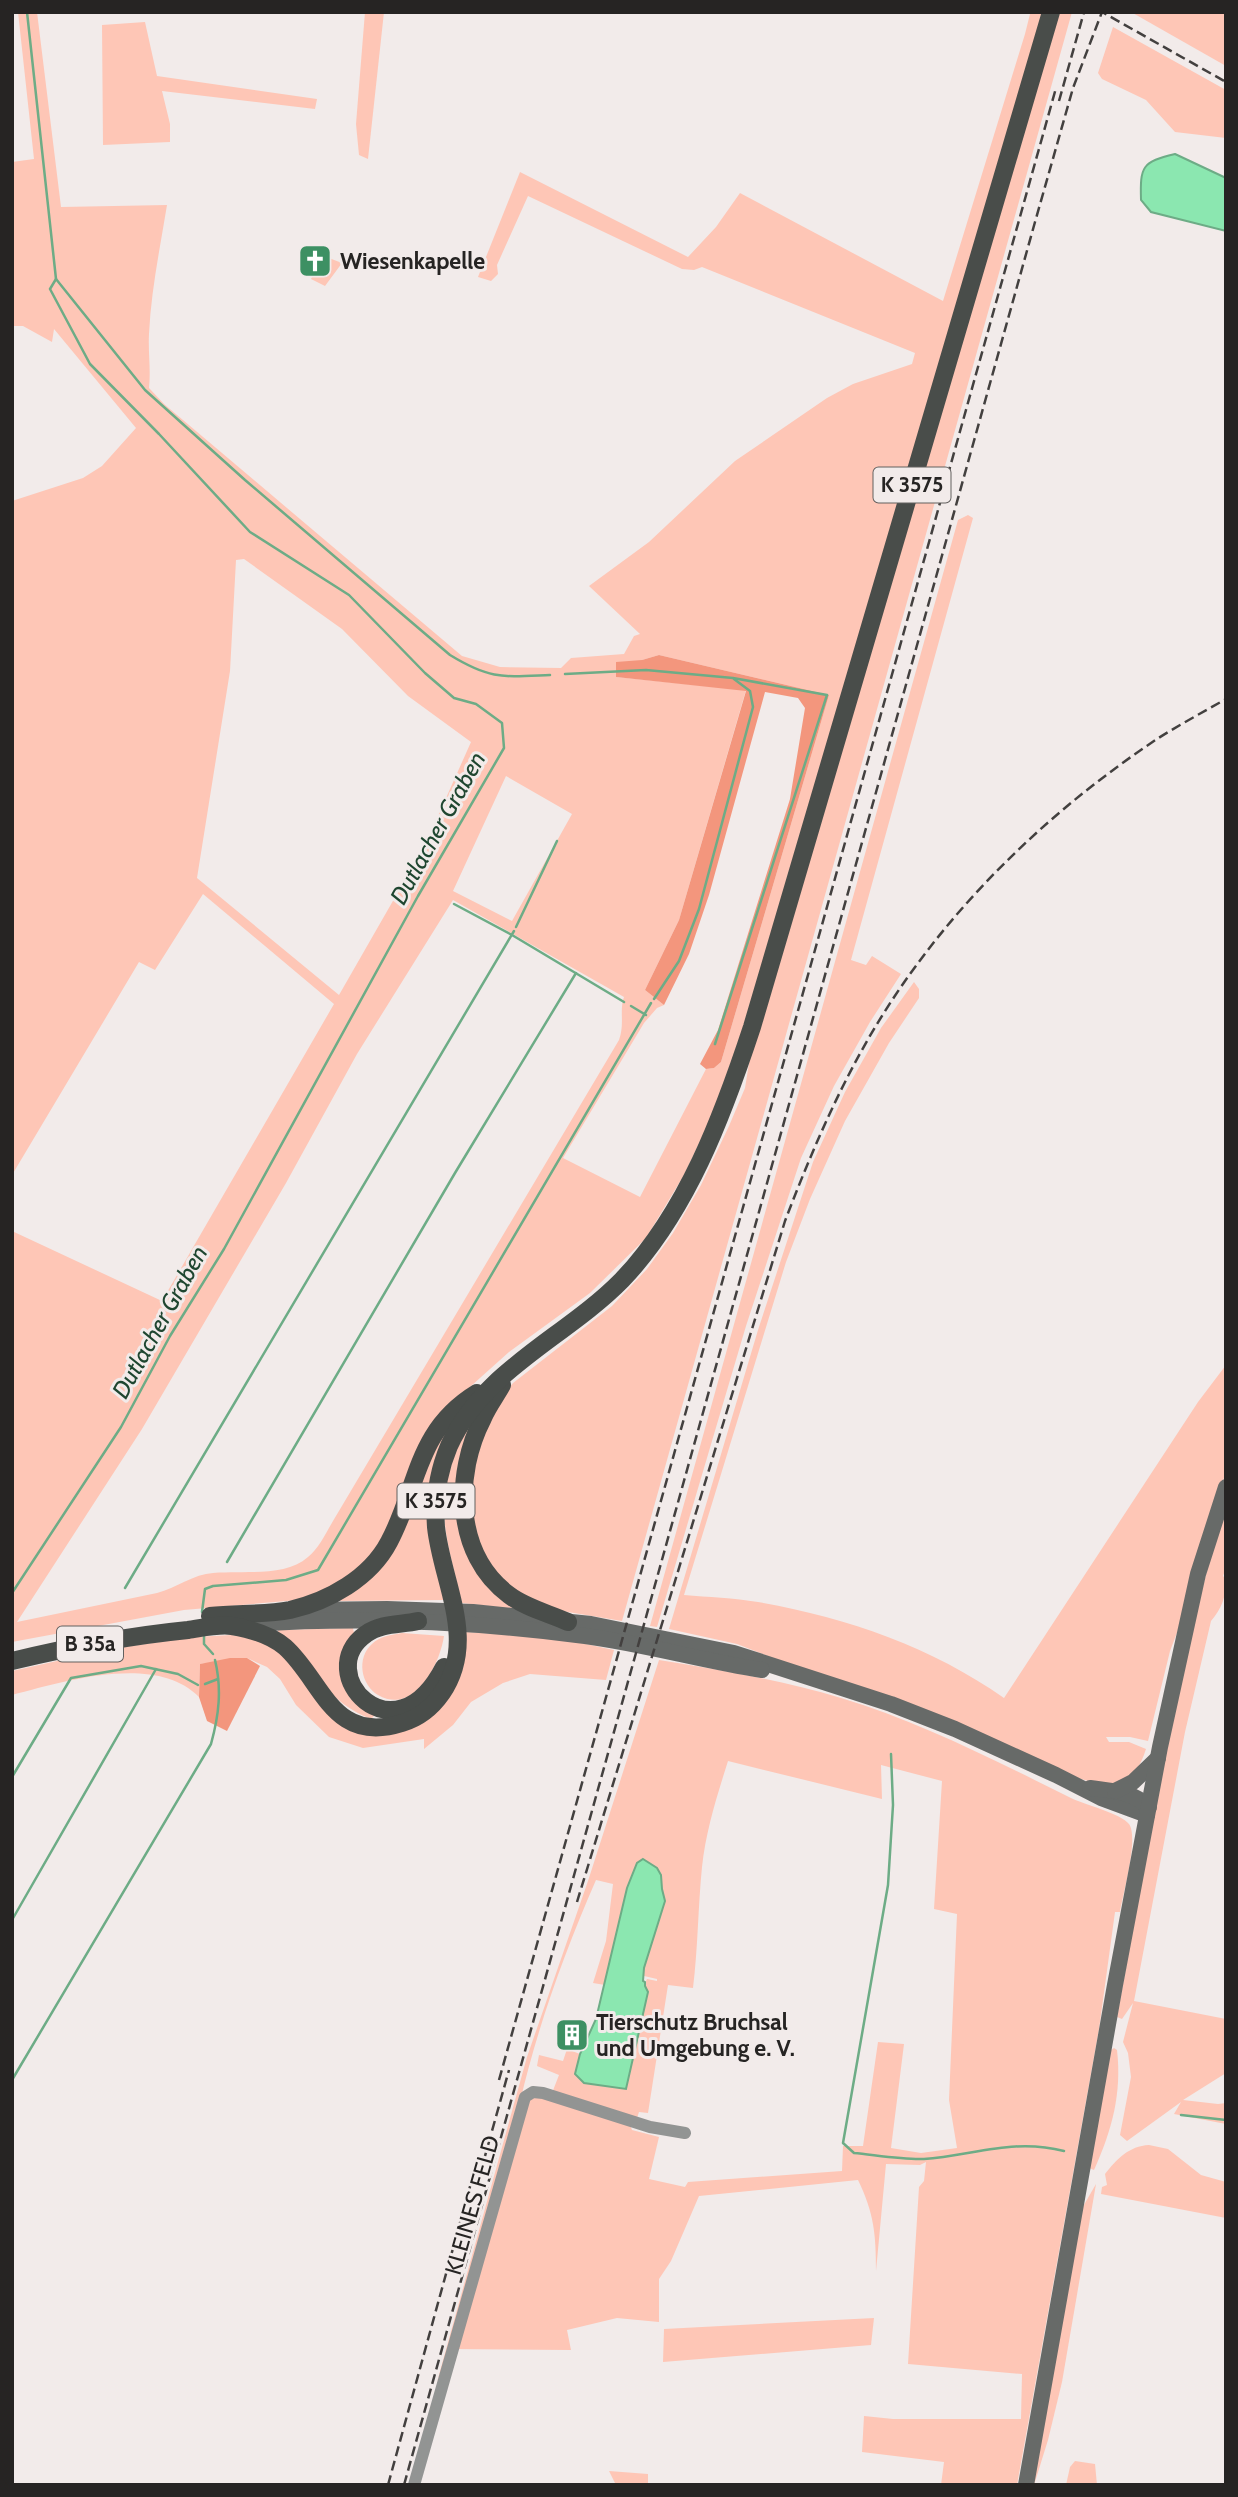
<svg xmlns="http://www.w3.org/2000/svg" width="1238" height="2497" font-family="Cabin,sans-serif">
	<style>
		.green { fill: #fec6b6; fill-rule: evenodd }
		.forest { fill: #f3967d }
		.water { fill: #8be7b0; stroke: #6dac86; stroke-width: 2 }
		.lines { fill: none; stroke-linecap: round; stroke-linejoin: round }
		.stream { stroke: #6dac86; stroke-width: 2.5 }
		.minor { stroke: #929493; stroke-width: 12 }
		.secondary { stroke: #676a68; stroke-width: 16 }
		.primary { stroke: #494d4a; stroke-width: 18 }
		.rail { stroke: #43403f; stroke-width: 2.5; stroke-dasharray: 10 5; stroke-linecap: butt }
		.labels { text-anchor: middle; stroke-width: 6; stroke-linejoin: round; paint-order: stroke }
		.shield { fill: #f2ebea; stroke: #63605f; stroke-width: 2 }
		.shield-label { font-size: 21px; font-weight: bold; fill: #262423 }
		.poi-label { font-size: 23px; font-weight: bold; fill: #262423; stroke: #f2ebea; text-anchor: start }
		.street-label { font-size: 23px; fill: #262423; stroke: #f2ebea }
		.water-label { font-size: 24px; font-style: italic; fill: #1f4630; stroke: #f2ebea }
	</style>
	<rect width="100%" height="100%" fill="#f2ebea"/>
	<g class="green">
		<path d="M18 12H37L61 207 167 205C160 248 151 291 149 334 148 352 151 370 149 388L164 404 462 656 500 667 561 668 571 658 624 654 634 636 640 634 589 586 649 542 735 461 827 398 853 384 912 364 915 353 702 267 694 270 682 269 528 196 497 265 498 274 491 281 478 277 520 172 688 257 716 227 740 193 943 301 1025 34 1030 14 1027 12H1046L750 1009 711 1118 684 1175 646 1238 590 1293 509 1352 461 1395 373 1557 344 1582 298 1600 184 1610 12 1642V1231L162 1301 334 1004 203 894 155 970 139 962 12 1175V501L83 478 102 466 136 428 54 329 52 342 23 326H12V162L34 159ZM244 559 342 629 408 696 471 742 425 845 339 995 197 878 230 671 236 560ZM659 655 829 695 721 1062 714 1068 706 1069 640 1197 563 1158 644 1023 657 1008 664 1005 645 990 679 920 746 690 616 677 642 660ZM506 776 572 814 512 921 453 891ZM453 900 624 997C619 1011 625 1023 619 1040L333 1521C326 1533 319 1548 308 1557 284 1578 243 1570 213 1573 194 1574 176 1588 157 1593L17 1622 142 1429 286 1183 357 1054Z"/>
		<path d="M365 12H384L368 159 359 155 356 124Z"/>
		<path d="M1059 12H1072L622 1621 544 1608 499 1580 473 1535 472 1458 500 1399 513 1383 612 1306 647 1269 673 1233 701 1185 729 1126 745 1088 750 1057Z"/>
		<path d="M1131 12H1226V66Z"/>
		<path d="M145 22 157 76 317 99 315 109 162 91 170 124V142L103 145 102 25Z"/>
		<path d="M1113 27 1226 90V138L1175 132 1146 100 1102 79 1098 73Z"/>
		<path d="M308 250 342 263 325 286 311 279 314 273 300 266Z"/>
		<path d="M968 515 973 518 851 960 866 965 872 956 901 974 870 1022 834 1086 801 1158 746 1326 657 1627 650 1626 958 520Z"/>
		<path d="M914 982 919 989V998L889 1043 845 1121 810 1199 786 1262 684 1595C708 1597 734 1598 758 1602 845 1617 932 1647 1004 1698L1198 1402 1226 1365V1473L1214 1503 1178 1630 1170 1651 1148 1741 1130 1737H1106L1109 1742H1129L1146 1749C1135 1785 1115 1789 1081 1779L737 1644 669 1629 758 1330 813 1162 845 1092 881 1028Z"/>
		<path d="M459 1409 442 1446 445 1600 337 1601 365 1580 424 1464Z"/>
		<path d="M471 1420 458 1519 515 1609 462 1603C443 1526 430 1493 471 1420Z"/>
		<path d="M1226 1501V1568L1223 1576 1226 1579C1226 1597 1222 1608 1211 1621L1185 1732 1134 2001 1226 2019V2073L1183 2100 1218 2104 1226 2103V2124L1174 2114 1181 2102 1127 2141 1120 2135 1131 2077 1128 2053 1123 2042 1133 2003 1122 2019 1117 2017C1149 1844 1177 1670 1226 1501Z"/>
		<path d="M353 1628 354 1633 345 1647 344 1685 350 1698 375 1715 371 1719C332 1705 306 1665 278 1634V1630Z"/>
		<path d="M466 1632 558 1638 614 1650 606 1680 530 1674 503 1683 471 1702 453 1725 424 1749V1739L363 1748 329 1737 296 1705 280 1679 267 1667 247 1658 200 1664 199 1697C156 1653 65 1681 12 1695V1671L111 1649 194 1637 232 1635 259 1639 277 1648 371 1732C429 1707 467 1706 466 1632Z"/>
		<path d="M402 1633 444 1636C440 1664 414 1716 378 1695 361 1685 356 1658 372 1644 380 1636 391 1635 402 1633Z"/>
		<path d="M659 1660C720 1670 781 1680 841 1698 921 1722 996 1761 1071 1798 1083 1804 1122 1814 1129 1824 1139 1838 1123 1894 1120 1912H1115L1099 2029 1017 2485H941L944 2462 862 2452 864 2416 893 2419H1021L1022 2374 908 2364 919 2187 924 2181 926 2162 920 2165 886 2164 876 2271C876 2234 874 2213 858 2180L699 2196 671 2261 659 2279V2322L617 2318 567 2330 571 2350 449 2349 437 2382 527 2057 588 1881ZM728 1761 882 1799 881 1765 942 1781 934 1909 957 1914 949 2100 957 2148 921 2153 891 2148 904 2044 878 2042 863 2146H843L842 2171 688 2182 685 2187 649 2179 659 2137 632 2130 629 2122 533 2095 520 2102C538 2025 565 1951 596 1880L613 1884 606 1941 593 1983 605 1985 627 1888 661 1874 662 1889 665 1901 644 1968V1976L657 1979V1981L647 1979C644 1985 645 1987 648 1992L626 2089 575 2074 580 2054 567 2049 563 2061 539 2055 537 2066 559 2075 552 2093 637 2118 639 2112 648 2113 668 1985 693 1988C698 1948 698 1907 702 1867 706 1830 717 1796 728 1761Z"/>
		<path d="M1114 2048 1117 2050C1122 2093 1112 2130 1094 2170L1089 2168 1110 2051Z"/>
		<path d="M1149 2145 1168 2149 1201 2175 1226 2182V2218L1101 2194 1102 2187 1107 2185 1105 2174C1117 2159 1129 2146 1149 2145Z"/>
		<path d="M1096 2184 1062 2382 1048 2440 1034 2485H1031L1081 2210Z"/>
		<path d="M874 2318 871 2345 663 2362 664 2329Z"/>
		<path d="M1075 2461 1095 2464 1097 2485H1066L1070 2467Z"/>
		<path d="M609 2471 648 2474V2485H616Z"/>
	</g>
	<g class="forest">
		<path d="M659 655 829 695 721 1062 714 1068 706 1069 700 1064 718 1030 790 799 805 708 798 698 765 692 709 895 689 954 664 1005 645 990 679 920 746 691 616 677V662L642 660Z"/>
		<path d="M230 1658H247L260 1666 227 1731 207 1721 199 1697 200 1664Z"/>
	</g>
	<g class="water">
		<path d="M1175 154 1226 178V231L1151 212 1141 200C1140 166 1142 162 1175 154Z"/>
		<path d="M643 1859 657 1868 661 1875 662 1889 665 1901 644 1968 643 1981 645 1982V1986L648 1992 626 2089 584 2083 575 2074 580 2054 596 2019 627 1888 637 1863Z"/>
	</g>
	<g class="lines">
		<g class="stream">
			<path d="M56 279 145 390 245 480 450 655C491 680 503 677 550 675"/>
			<path d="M565 674 646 670 733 678 827 695 715 1044"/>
			<path d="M454 904 512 935 624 1002"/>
			<path d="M516 927 557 841"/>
			<path d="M654 999 679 961 699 909 753 707 750 691 734 679"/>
			<path d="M631 1006 646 1015"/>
			<path d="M227 1562 455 1173 576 973"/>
			<path d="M125 1588 514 931"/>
			<path d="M12 1593 121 1427 170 1336 224 1249 418 896 504 748 502 723 476 704 454 698 425 673 349 595 250 532 159 434 90 364 50 289 56 279 27 12"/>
			<path d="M202 1612 205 1589 213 1586 286 1580 318 1570 651 1003"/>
			<path d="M204 1633V1644L213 1654"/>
			<path d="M205 1684 218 1679"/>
			<path d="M891 1754 893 1805 888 1885 843 2143 854 2153C875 2155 904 2160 924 2159 974 2155 1014 2138 1064 2151"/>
			<path d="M12 1777 71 1678 141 1666 178 1674 198 1685"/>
			<path d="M12 1920 156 1669"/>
			<path d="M12 2080 211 1744C219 1715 222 1689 215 1660"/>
			<path d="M1181 2115 1226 2120"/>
		</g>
		<path class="minor" d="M414 2485 525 2097 533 2092 543 2093 650 2127 685 2133"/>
		<g class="secondary">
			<path d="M303 1610 387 1609 473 1612 591 1624 734 1653 891 1704 955 1729 1056 1775 1101 1798 1147 1815"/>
			<path d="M239 1625C355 1616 470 1621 585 1636 645 1644 703 1661 762 1670"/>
			<path d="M1090 1788C1112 1791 1132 1791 1149 1807"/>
			<path d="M1115 1791 1133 1782 1158 1758"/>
			<path d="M1026 2485 1115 1985 1160 1747 1198 1574 1226 1487"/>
		</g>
		<g class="primary">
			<path d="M502 1385C496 1396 488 1406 483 1418 454 1474 454 1554 509 1595 526 1608 548 1613 568 1622"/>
			<path d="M210 1616C236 1613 264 1615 290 1610 329 1601 370 1578 389 1542 419 1486 415 1431 477 1393"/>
			<path d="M418 1621C401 1625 381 1623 366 1634 311 1672 394 1764 444 1667"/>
			<path d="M12 1661C70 1647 128 1636 188 1630 202 1628 218 1624 232 1626 250 1629 271 1635 285 1647 323 1681 332 1745 402 1723 419 1718 433 1706 442 1693 478 1640 442 1583 436 1527 434 1498 438 1472 449 1446 484 1369 565 1338 622 1280 687 1212 723 1115 752 1027L1051 12"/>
		</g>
		<g class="rail">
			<path d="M1059 101 1084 12"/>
			<path d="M577 1902 785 1221C811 1153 839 1087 877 1024 946 910 1046 813 1157 739 1179 725 1203 712 1226 699"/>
			<path d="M499 2080 1056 88"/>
			<path d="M480 2174 509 2070"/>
			<path d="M388 2485 477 2161"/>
			<path d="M404 2485 1035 222 1073 88 1102 12 1226 82"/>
		</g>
	</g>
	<defs>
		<symbol id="church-square" viewBox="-11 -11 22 22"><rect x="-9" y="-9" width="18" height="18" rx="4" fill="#3d9063" stroke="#f2ebea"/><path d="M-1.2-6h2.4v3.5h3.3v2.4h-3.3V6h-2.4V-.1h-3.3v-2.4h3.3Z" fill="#fff"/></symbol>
		<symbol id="building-square" viewBox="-11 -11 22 22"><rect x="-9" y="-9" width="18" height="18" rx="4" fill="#3d9063" stroke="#f2ebea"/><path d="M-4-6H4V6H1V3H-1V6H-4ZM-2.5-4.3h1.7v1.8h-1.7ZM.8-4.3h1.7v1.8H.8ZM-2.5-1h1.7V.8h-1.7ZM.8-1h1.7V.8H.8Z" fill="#fff"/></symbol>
	</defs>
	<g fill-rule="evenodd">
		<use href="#church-square" x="296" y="242" width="38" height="38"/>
		<use href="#building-square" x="553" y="2016" width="38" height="38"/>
	</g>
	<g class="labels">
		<g class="shield">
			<rect x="873.5" y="467.5" width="77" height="35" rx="5"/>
			<rect x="397.5" y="1483.5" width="77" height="35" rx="5"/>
			<rect x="57" y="1626.5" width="66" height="35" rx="5"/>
		</g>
		<g class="shield-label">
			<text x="912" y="492">K 3575</text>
			<text x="436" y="1508">K 3575</text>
			<text x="90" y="1651">B 35a</text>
		</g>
		<g class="poi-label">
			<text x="340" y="269">Wiesenkapelle</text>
			<text x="596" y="2030">Tierschutz Bruchsal<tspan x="596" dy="26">und Umgebung e. V.</tspan></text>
		</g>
		<g class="street-label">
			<text transform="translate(472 2205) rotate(-74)" y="8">KLEINES FELD</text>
		</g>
		<g class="water-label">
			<text transform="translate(438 828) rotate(-61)" y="8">Dutlacher Graben</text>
			<text transform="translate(160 1322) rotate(-61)" y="8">Dutlacher Graben</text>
		</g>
	</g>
	<rect width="1238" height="2497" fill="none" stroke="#262423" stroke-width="28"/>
</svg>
